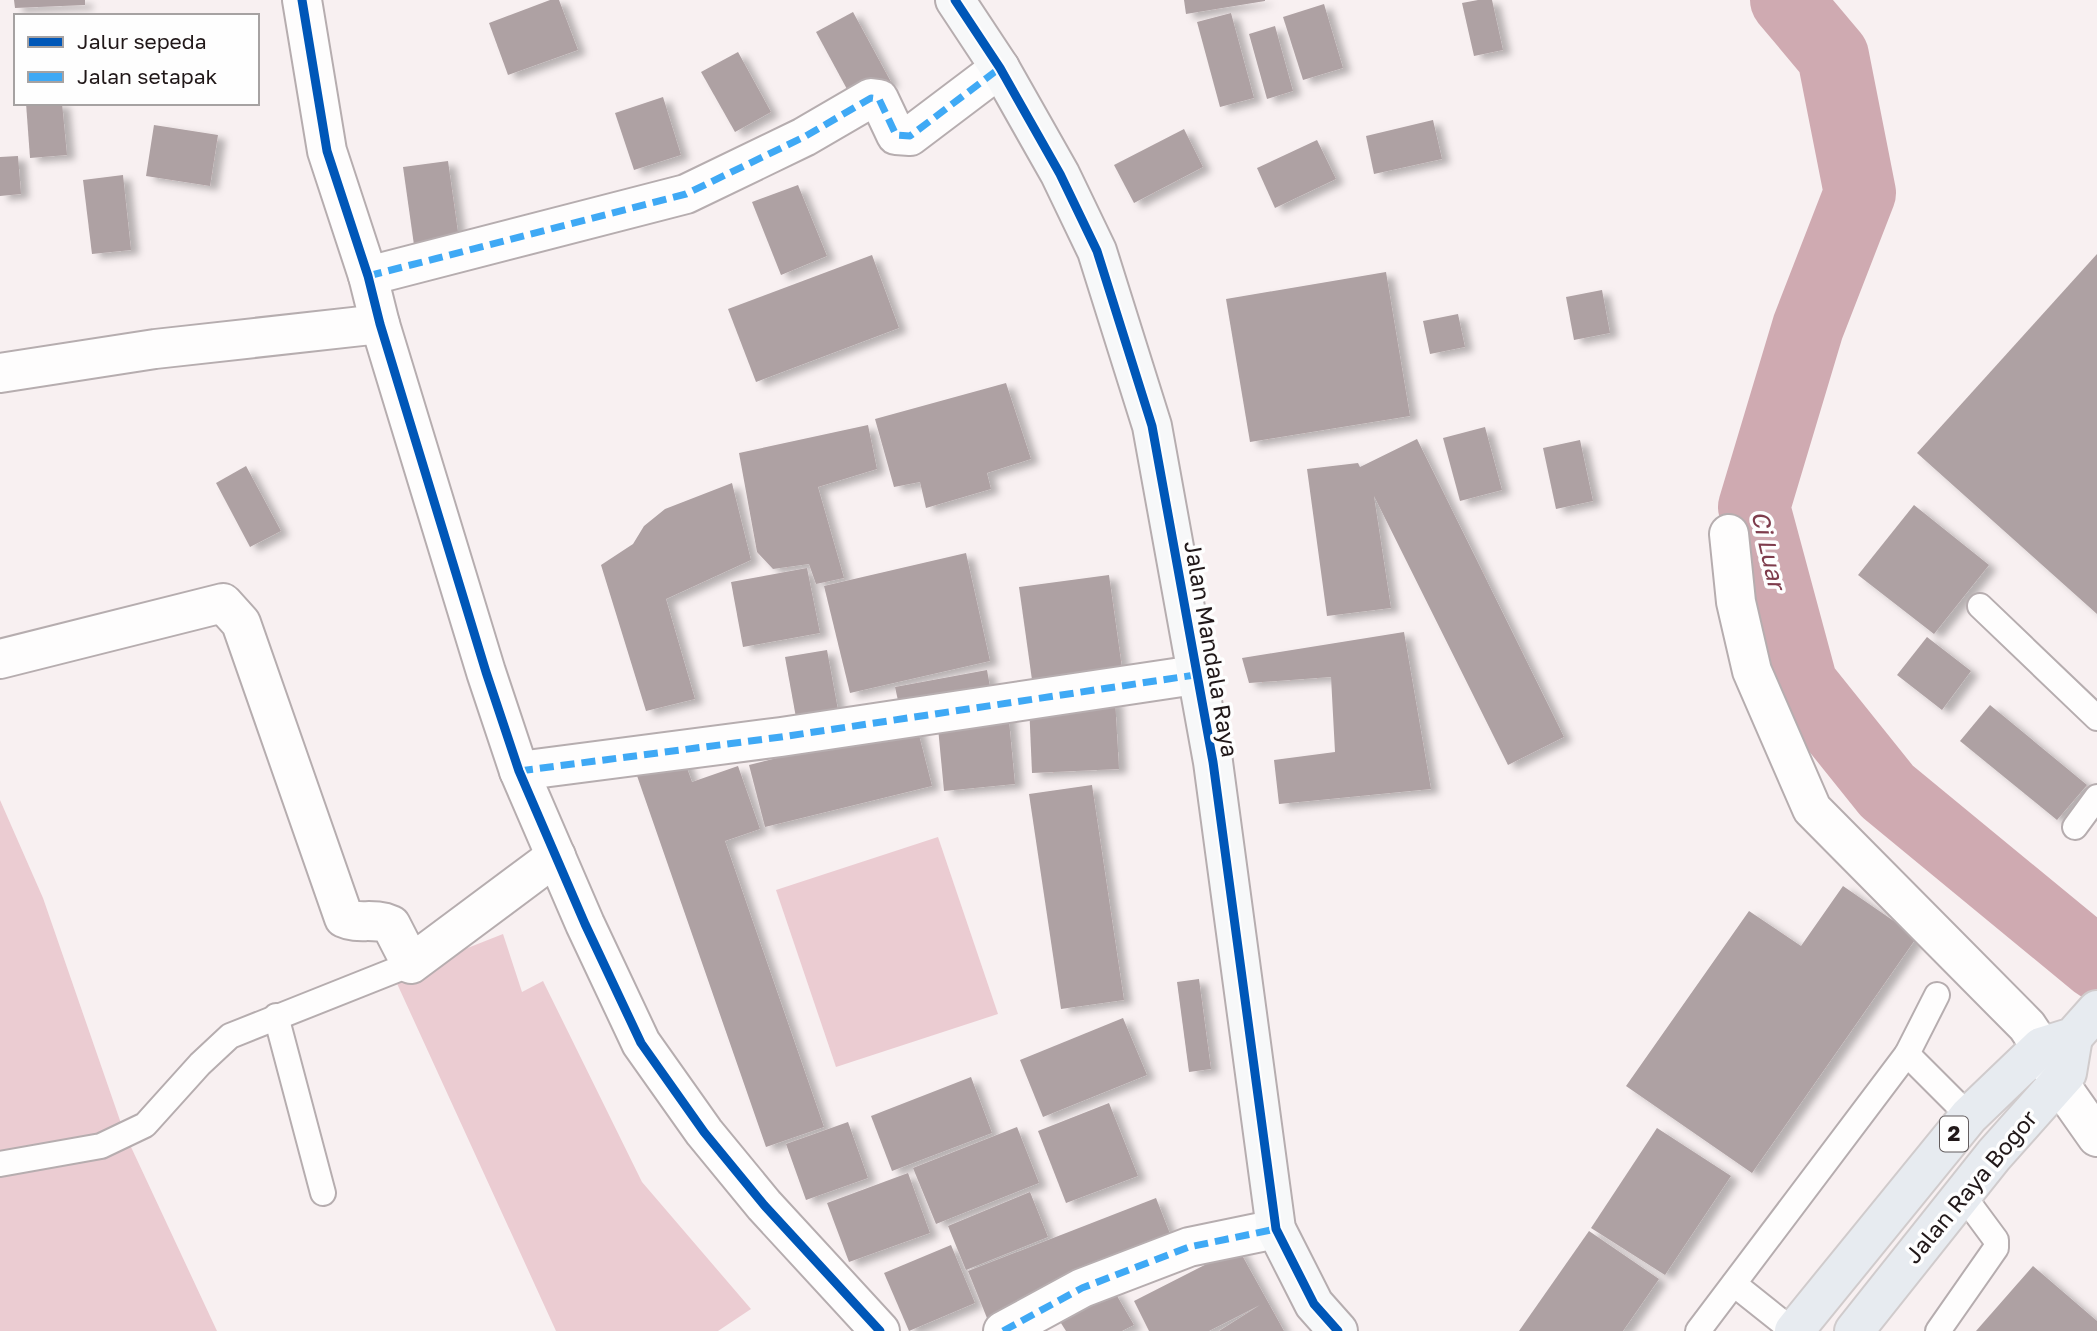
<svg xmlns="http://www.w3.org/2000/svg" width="2097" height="1331" font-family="'Golos Text',sans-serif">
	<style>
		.green { fill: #ebccd2 }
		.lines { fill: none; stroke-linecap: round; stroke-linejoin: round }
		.river { stroke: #cfaab1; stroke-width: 72 }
		.building { fill: #aea1a3; filter: url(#shadow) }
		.lane-casing { stroke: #b6adaf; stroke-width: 28 }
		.street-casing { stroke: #b6adaf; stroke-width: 42 }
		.secondary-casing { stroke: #b6adaf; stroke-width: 42 }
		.highway-casing { stroke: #d0cbcc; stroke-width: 42 }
		.lane { stroke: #fefdfd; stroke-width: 24 }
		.street { stroke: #fefdfd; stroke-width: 38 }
		.secondary { stroke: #f7f8f9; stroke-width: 38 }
		.highway { stroke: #e7ebf0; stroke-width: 38 }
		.quiet { stroke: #3fa9f5; stroke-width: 7; stroke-dasharray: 14 7; stroke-linecap: butt }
		.cycleway-casing { stroke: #fefefe; stroke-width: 13 }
		.cycleway { stroke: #0057b8; stroke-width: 9 }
		.labels { text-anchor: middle; stroke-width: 7; stroke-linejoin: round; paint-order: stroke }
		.shield { fill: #fefefe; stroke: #635d5e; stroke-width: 2 }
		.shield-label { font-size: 21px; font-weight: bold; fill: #211819 }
		.street-label { font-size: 23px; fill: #211819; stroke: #fefefe }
		.water-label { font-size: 24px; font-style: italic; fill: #7e3c4c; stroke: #fefefe }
	</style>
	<defs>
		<filter id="shadow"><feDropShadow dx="8" dy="4.5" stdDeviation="3.5" flood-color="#0004"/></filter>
	</defs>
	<rect width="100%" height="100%" fill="#f8f0f1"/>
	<g class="green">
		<path d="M0 800 43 898 124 1132 217 1331H0Z"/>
		<path d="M938 837 998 1014 836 1067 776 890Z"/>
		<path d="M503 934 522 992 543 981 642 1182 751 1309 718 1331H556L394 977Z"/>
	</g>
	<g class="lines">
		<path class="river" d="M1786 0 1833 56 1860 193 1808 327 1754 507 1802 685 1887 791 2097 964"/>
	</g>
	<g class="building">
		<path d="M14 0H85V5L15 8Z"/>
		<path d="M550 0H559L578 50 508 75 489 23Z"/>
		<path d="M1184 0H1265V1L1186 14Z"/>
		<path d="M1478 0H1492L1503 50 1474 56 1462 3Z"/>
		<path d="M1324 4 1343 68 1303 80 1283 17Z"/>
		<path d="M853 12 891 82 854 102 816 32Z"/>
		<path d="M1231 13 1254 98 1220 107 1197 22Z"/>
		<path d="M1275 26 1293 91 1267 99 1249 34Z"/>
		<path d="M738 52 771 112 735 132 701 72Z"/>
		<path d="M663 97 681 155 634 170 615 113Z"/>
		<path d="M26 103H62L67 155 30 158Z"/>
		<path d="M1433 120 1442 159 1374 174 1366 136Z"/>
		<path d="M154 125 218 135 210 186 146 176Z"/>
		<path d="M1184 129 1203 167 1134 203 1114 165Z"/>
		<path d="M1317 140 1336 179 1275 208 1257 168Z"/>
		<path d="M18 156 21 194 0 196V157Z"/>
		<path d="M448 161 459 239 414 245 403 167Z"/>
		<path d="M123 175 131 250 92 254 83 180Z"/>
		<path d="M798 185 827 256 781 275 752 202Z"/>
		<path d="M2097 254V614L1917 453Z"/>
		<path d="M872 255 899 328 756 382 728 309Z"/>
		<path d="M1386 272 1410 416 1250 442 1226 299Z"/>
		<path d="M1602 290 1610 333 1574 340 1566 297Z"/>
		<path d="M1458 314 1465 347 1430 354 1423 321Z"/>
		<path d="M1006 383 1031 459 987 473 991 489 926 508 920 482 894 487 875 419Z"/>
		<path d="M868 425 877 469 818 487 844 578 816 584 809 564 773 569 757 552 739 453Z"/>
		<path d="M1485 427 1502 490 1460 501 1443 438Z"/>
		<path d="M1417 439 1564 737 1508 765 1374 496 1391 608 1327 616 1307 469 1358 463 1360 467Z"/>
		<path d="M1580 440 1593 501 1556 509 1543 448Z"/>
		<path d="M246 466 281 531 250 547 216 483Z"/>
		<path d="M732 483 751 560 666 599 695 699 646 711 601 565 633 544 644 526 665 509Z"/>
		<path d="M1914 505 1989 565 1934 634 1858 575Z"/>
		<path d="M966 553 990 661 850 693 824 586Z"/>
		<path d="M807 568 820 633 743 647 731 582Z"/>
		<path d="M1109 575 1123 675 1033 687 1019 587Z"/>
		<path d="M1404 632 1431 789 1279 804 1274 760 1335 752 1331 677 1249 683 1242 658Z"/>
		<path d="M1927 637 1971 671 1942 710 1897 675Z"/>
		<path d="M827 650 841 726 799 734 785 657Z"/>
		<path d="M987 670 992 698 901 714 895 687Z"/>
		<path d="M1115 699 1119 769 1032 773 1029 704Z"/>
		<path d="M1990 705 2087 785 2057 820 1960 741Z"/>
		<path d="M1008 710 1015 784 944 791 937 717Z"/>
		<path d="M916 723 932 786 765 827 749 765Z"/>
		<path d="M682 754 692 782 738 766 760 829 725 841 824 1127 766 1147 635 770Z"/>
		<path d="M1092 785 1124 1000 1061 1009 1029 794Z"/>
		<path d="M1843 886 1917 937 1752 1173 1626 1086 1749 911 1801 946Z"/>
		<path d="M1199 979 1211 1069 1189 1072 1177 982Z"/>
		<path d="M1123 1018 1147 1075 1043 1117 1020 1060Z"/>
		<path d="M971 1077 992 1133 892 1171 871 1116Z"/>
		<path d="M1109 1103 1138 1176 1066 1203 1038 1131Z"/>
		<path d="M848 1122 868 1178 806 1200 786 1144Z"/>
		<path d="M1017 1127 1039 1183 936 1224 913 1168Z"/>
		<path d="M1657 1128 1731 1176 1665 1275 1591 1228Z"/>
		<path d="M908 1173 930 1233 849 1262 827 1203Z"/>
		<path d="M1030 1192 1048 1237 966 1270 948 1226Z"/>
		<path d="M1156 1198 1176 1249 989 1323 968 1271Z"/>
		<path d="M1589 1231 1659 1279 1623 1331H1519Z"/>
		<path d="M951 1245 975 1303 909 1331 884 1273Z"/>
		<path d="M1238 1248 1284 1331H1219L1260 1305 1209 1331H1149L1134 1301Z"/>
		<path d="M2033 1266 2097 1321V1331H1976Z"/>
		<path d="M1113 1289 1134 1325 1122 1331H1066L1059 1320Z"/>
	</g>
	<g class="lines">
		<defs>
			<g id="lane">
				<path d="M1980 606 2097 718"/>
				<path d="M2075 827 2097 797"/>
				<path d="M276 1016 323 1193"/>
				<path d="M1907 1054 1969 1116"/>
				<path d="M0 1164 101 1146 145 1125 200 1064 230 1036 411 964"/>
				<path d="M1734 1284 1793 1331"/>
				<path d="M1698 1331 1907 1054 1937 995"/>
				<path d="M1938 1331 1996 1248V1240L1962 1194"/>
			</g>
			<g id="street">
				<path d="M302 0 327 151 368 276 380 324 486 672 519 771 585 924 641 1043 704 1132 764 1205 880 1331"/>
				<path d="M368 276 686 194 804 137 871 98 879 99 896 135 910 136 1000 68"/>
				<path d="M0 373 155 349 380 324"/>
				<path d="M1729 534 1736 602 1752 671 1812 809 2027 1026 2041 1047 2059 1083 2097 1137"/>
				<path d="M0 659 223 603 241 623 344 918C359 925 373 917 391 925L411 964 556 856"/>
				<path d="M519 771 781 737 1195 675"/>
				<path d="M1003 1331 1082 1288 1189 1247 1276 1229"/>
			</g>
			<path id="secondary" d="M955 0 1000 68 1060 174 1097 251 1152 426 1213 762 1276 1229 1314 1304 1338 1331"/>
			<g id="highway">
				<path d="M1794 1331 1969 1116 2041 1047 2073 1037 2097 1010"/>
				<path d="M1854 1331 1994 1155 2067 1073 2073 1037"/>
			</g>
		</defs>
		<use href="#lane" class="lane-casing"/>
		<use href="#street" class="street-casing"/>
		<use href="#secondary" class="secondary-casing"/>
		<use href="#highway" class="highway-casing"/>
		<use href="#lane" class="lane"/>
		<use href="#street" class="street"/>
		<use href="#secondary" class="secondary"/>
		<use href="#highway" class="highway"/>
		<g class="quiet">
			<path d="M368 276 686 194 804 137 871 98 879 99 896 135 910 136 1000 68"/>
			<path d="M519 771 781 737 1195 675"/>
			<path d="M1003 1331 1082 1288 1189 1247 1276 1229"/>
		</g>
		<defs>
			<g id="cycleway">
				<path d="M302 0 327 151 368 276 380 324 486 672 519 771 585 924 641 1043 704 1132 764 1205 880 1331"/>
				<path d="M955 0 1000 68 1060 174 1097 251 1152 426 1213 762 1276 1229 1314 1304 1338 1331"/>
			</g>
		</defs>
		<use href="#cycleway" class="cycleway-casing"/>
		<use href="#cycleway" class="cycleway"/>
	</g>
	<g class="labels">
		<rect class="shield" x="1940" y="1116.5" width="28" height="35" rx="5"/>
		<g class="shield-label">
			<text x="1954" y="1141">2</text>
		</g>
		<g class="street-label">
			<text transform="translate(1211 649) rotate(80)" y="8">Jalan Mandala Raya</text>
			<text transform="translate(1971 1187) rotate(-50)" y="8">Jalan Raya Bogor</text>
		</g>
		<g class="water-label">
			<text transform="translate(1768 550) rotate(77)" y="8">Ci Luar</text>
		</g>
	</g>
	<rect x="14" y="14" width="245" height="91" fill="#fefefe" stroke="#a6a2a2" stroke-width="2"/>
	<rect x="28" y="37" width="35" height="10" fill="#0057b8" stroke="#a6a2a2" stroke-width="2"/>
	<text x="77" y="49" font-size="21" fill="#211819">Jalur sepeda</text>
	<rect x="28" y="72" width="35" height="10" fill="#3fa9f5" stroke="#a6a2a2" stroke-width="2"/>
	<text x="77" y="84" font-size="21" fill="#211819">Jalan setapak</text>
</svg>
